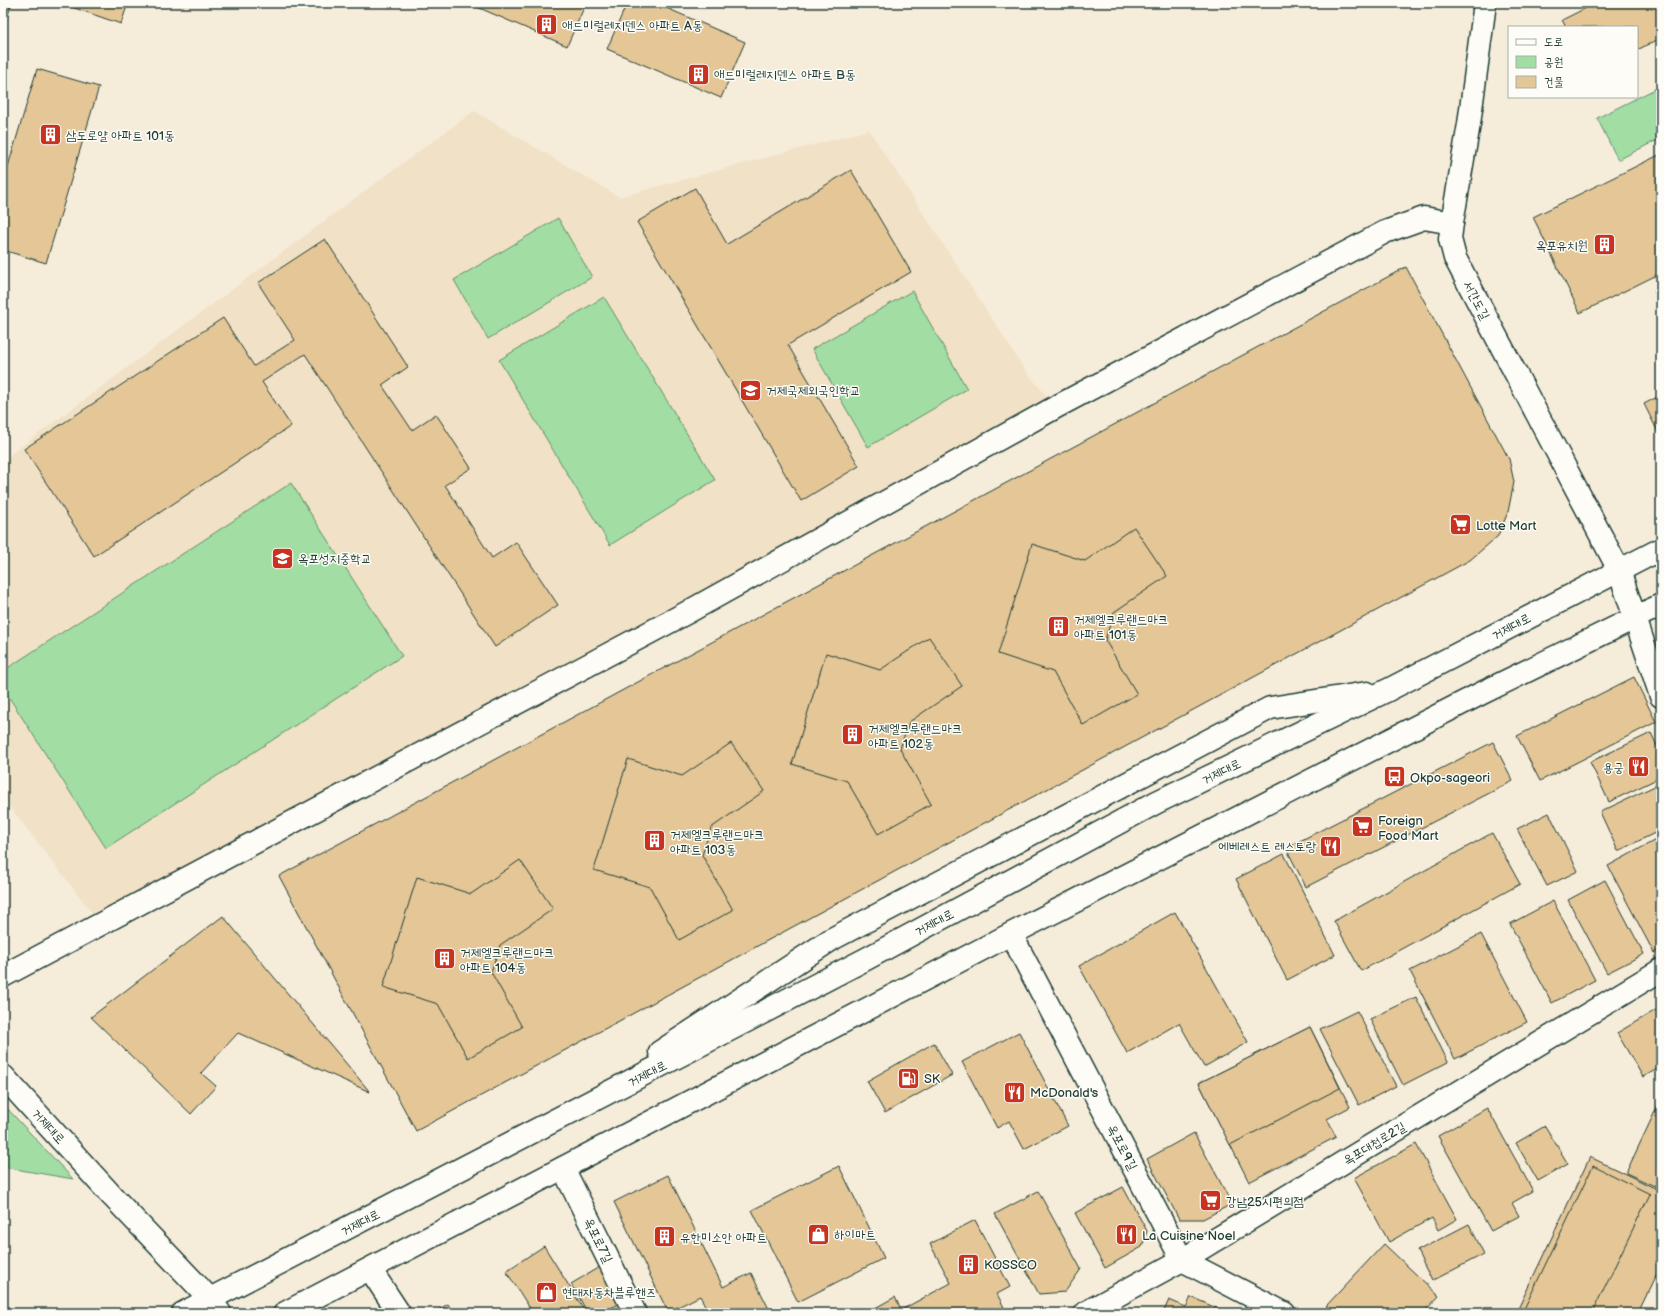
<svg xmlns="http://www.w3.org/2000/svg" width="1664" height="1316" font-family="'Balsamiq Sans','Poor Story',sans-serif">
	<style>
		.built { fill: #f1e1c6 }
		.green { fill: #a2dda3; stroke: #608d6c }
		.building { fill: #e4c697; stroke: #1f3d34 }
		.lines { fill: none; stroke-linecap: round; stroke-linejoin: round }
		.minor-casing { stroke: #1f3d34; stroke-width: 25 }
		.minor { stroke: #fdfcf7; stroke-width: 22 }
		.labels { text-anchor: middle; stroke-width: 3; stroke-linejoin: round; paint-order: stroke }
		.poi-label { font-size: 13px; fill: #1f3d34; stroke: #fdfcf7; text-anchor: start }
		.street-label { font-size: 13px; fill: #1f3d34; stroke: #fdfcf7 }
	</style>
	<rect width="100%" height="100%" fill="#f6ecda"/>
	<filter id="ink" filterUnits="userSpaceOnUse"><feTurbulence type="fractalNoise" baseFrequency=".025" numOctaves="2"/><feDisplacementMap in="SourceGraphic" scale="8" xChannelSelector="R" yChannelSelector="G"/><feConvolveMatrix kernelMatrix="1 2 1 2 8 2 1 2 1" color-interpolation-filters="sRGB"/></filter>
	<g filter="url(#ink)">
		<path class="built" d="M474 111 619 197 869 130 1027 373 1056 407 101 924 3 798V466L10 455 346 205Z"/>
		<g class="green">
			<path d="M1661 86V138L1618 160 1597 118Z"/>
			<path d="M558 218 592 277 488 339 454 280Z"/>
			<path d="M912 291 967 389 868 447 812 349Z"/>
			<path d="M604 297 715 480 610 545 499 360Z"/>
			<path d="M291 483 402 656 106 848 3 688V671Z"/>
			<path d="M3 1104 73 1179 3 1167Z"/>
		</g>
		<g class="building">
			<path d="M3 3H12L3 29Z"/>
			<path d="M60 3H128L121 24Z"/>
			<path d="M468 3H586L567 46Z"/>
			<path d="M627 3H655L745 42 721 98 607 49Z"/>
			<path d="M1596 3H1661V38L1637 50V27H1566L1562 20Z"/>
			<path d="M37 69 99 87 46 263 3 250V183Z"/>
			<path d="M1661 154V273L1580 313 1533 217Z"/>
			<path d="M851 170 911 272 788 345 859 466 801 501 637 222 695 188 727 244Z"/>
			<path d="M325 239 408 367 382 385 412 430 436 414 471 468 445 485 492 558 516 542 558 605 495 647 305 354 262 382 291 426 94 556 24 449 223 318 254 366 295 340 258 283Z"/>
			<path d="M1406 267 1509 459 1514 482 1508 512 1498 536 1470 560 416 1131 279 876Z"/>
			<path d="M1661 287V305L1654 291Z"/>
			<path d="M1661 395V438L1644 404Z"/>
			<path d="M1134 527 1167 576 1114 612 1105 640 1137 694 1083 725 1053 672 998 654 1032 544 1085 561Z"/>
			<path d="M929 637 962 686 909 722 900 749 931 804 878 834 847 781 792 764 826 653 880 670Z"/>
			<path d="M1634 677 1656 722 1540 781 1517 736Z"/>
			<path d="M1651 733 1661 754V777L1609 802 1590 762Z"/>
			<path d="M1493 742 1513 781 1306 887 1286 848Z"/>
			<path d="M731 743 764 791 711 828 702 855 733 910 679 940 650 887 594 870 628 759 682 776Z"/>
			<path d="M1661 783V830L1618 851 1600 812Z"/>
			<path d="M1549 813 1578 871 1547 886 1517 829Z"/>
			<path d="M1492 833 1520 884 1361 971 1334 921Z"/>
			<path d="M1661 837V949L1654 953 1608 866Z"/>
			<path d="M1284 854 1335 955 1287 980 1236 879Z"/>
			<path d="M520 860 553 909 500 945 491 972 522 1027 468 1058 438 1004 383 987 417 877 471 894Z"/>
			<path d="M1605 880 1644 954 1607 973 1568 900Z"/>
			<path d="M1553 901 1595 980 1552 1003 1510 924Z"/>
			<path d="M1175 912 1248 1042 1204 1067 1179 1023 1127 1053 1079 966Z"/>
			<path d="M223 916 370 1092 238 1033 201 1073 216 1086 191 1114 91 1017Z"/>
			<path d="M1481 934 1527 1022 1455 1059 1410 971Z"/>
			<path d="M1416 997 1448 1062 1403 1085 1370 1019Z"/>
			<path d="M1661 1007V1067L1643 1077 1617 1033Z"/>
			<path d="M1357 1011 1396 1086 1359 1105 1320 1029Z"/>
			<path d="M1310 1027 1350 1107 1327 1119 1336 1137 1249 1182 1199 1083Z"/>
			<path d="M1310 1027 1340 1088 1230 1145 1199 1083Z"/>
			<path d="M1019 1032 1068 1126 1024 1149 1009 1121 997 1128 962 1062Z"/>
			<path d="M934 1043 952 1075 885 1113 867 1081Z"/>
			<path d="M1659 1103 1661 1104V1189L1626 1173Z"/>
			<path d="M1487 1108 1533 1191 1512 1203 1519 1216 1491 1231 1438 1136Z"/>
			<path d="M1545 1126 1568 1164 1538 1181 1516 1143Z"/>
			<path d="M1194 1133 1232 1204 1203 1219H1179L1147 1159Z"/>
			<path d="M1416 1144 1457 1219 1438 1230 1432 1218 1389 1242 1354 1178Z"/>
			<path d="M1590 1157 1661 1191V1265L1638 1313H1516Z"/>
			<path d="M839 1166 884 1258 798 1302 752 1210Z"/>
			<path d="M1593 1166 1650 1194 1592 1313H1522Z"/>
			<path d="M668 1175 723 1287 751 1273 771 1313H709L700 1296 668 1312 614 1202Z"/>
			<path d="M1123 1187 1147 1231 1142 1247 1105 1268 1075 1213Z"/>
			<path d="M1038 1191 1081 1269 1065 1292 1039 1294 995 1214Z"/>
			<path d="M975 1220 1010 1287 997 1294 1007 1313H866L895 1297 901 1310 951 1283 930 1244Z"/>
			<path d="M1469 1224 1484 1254 1432 1281 1417 1251Z"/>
			<path d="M1384 1244 1439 1296 1423 1313H1339L1326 1306Z"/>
			<path d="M544 1246 586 1313H533L506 1271Z"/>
			<path d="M601 1266 622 1302 602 1313H588L571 1284Z"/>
			<path d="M1191 1297 1228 1313H1163L1169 1300 1186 1307Z"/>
			<path d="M448 1304 454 1313H433Z"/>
		</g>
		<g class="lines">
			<defs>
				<g id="minor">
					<path d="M1485 3 1469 124 1452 223 1450 239 1455 258 1619 570 1661 696"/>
					<path d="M1011 934 1182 1260 1284 1313"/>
					<path d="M3 976 688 612 1056 407 1385 232 1424 218 1452 223"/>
					<path d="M660 1052 832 939 1270 708 1367 693"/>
					<path d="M3 1076 113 1197 210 1299 220 1313"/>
					<path d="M563 1168 635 1313"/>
					<path d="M370 1269 399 1313"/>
					<path d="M183 1313 866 959 1157 802 1388 690 1661 549"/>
					<path d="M285 1313 1011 934 1480 694 1661 605"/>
					<path d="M1085 1313 1182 1260 1661 970"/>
				</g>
			</defs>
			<use href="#minor" class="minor-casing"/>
			<use href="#minor" class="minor"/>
		</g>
	</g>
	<defs>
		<symbol id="building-square" viewBox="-11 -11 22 22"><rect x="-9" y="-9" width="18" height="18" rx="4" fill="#c8321e" stroke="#fdfcf7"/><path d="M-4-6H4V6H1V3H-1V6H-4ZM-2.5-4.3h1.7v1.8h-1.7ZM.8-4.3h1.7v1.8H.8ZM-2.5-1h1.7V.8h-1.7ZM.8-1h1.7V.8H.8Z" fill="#fff"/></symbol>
		<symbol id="school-square" viewBox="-11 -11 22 22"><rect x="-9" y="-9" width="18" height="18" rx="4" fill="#c8321e" stroke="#fdfcf7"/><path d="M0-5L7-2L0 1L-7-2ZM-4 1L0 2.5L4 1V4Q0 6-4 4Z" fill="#fff"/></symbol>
		<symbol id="supermarket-square" viewBox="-11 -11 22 22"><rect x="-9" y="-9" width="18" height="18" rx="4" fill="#c8321e" stroke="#fdfcf7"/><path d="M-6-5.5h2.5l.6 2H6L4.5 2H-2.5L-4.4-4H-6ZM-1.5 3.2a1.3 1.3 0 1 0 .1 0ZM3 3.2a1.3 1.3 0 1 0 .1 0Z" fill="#fff"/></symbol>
		<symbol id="restaurant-square" viewBox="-11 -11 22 22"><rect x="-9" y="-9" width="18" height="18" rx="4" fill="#c8321e" stroke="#fdfcf7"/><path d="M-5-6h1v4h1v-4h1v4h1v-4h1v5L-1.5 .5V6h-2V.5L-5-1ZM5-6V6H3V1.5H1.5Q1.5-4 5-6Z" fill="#fff"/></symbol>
		<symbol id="bus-square" viewBox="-11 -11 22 22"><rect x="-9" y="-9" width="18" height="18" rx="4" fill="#c8321e" stroke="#fdfcf7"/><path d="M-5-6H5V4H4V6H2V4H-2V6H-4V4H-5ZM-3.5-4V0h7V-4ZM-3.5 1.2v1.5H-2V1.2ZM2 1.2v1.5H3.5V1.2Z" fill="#fff"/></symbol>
		<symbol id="fuel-square" viewBox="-11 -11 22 22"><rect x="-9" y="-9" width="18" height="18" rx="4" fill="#c8321e" stroke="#fdfcf7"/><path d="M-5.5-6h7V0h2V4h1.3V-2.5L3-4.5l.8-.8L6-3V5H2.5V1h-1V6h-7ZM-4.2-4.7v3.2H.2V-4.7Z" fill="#fff"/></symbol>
		<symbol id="shop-square" viewBox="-11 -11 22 22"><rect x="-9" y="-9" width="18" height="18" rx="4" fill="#c8321e" stroke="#fdfcf7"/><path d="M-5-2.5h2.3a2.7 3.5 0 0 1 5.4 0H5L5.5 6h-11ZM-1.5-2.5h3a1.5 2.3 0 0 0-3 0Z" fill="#fff"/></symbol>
	</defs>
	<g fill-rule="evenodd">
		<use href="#building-square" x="534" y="12" width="25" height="25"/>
		<use href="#building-square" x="686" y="62" width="25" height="25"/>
		<use href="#building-square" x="38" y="122" width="25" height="25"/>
		<use href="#building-square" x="1592" y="232" width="25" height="25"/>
		<use href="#school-square" x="738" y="378" width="25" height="25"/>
		<use href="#supermarket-square" x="1448" y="512" width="25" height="25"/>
		<use href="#school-square" x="270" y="546" width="25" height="25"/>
		<use href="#building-square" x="1046" y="614" width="25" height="25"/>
		<use href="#building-square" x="840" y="722" width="25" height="25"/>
		<use href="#restaurant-square" x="1626" y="754" width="25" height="25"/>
		<use href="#bus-square" x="1382" y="764" width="25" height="25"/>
		<use href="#supermarket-square" x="1350" y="814" width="25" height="25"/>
		<use href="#building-square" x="642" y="828" width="25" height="25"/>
		<use href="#restaurant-square" x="1318" y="834" width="25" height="25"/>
		<use href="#building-square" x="432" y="946" width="25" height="25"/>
		<use href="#fuel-square" x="896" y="1066" width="25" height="25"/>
		<use href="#restaurant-square" x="1002" y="1080" width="25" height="25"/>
		<use href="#supermarket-square" x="1198" y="1188" width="25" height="25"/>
		<use href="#shop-square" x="806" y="1222" width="25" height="25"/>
		<use href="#restaurant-square" x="1114" y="1222" width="25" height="25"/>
		<use href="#building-square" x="652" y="1224" width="25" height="25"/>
		<use href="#building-square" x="956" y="1252" width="25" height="25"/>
		<use href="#shop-square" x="534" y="1280" width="25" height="25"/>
	</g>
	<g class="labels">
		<g class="poi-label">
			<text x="562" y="30">애드미럴레지덴스 아파트 A동</text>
			<text x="714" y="79">애드미럴레지덴스 아파트 B동</text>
			<text x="66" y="140">삼도로얄 아파트 101동</text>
			<text x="1588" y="250" text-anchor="end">옥포유치원</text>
			<text x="766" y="395">거제국제외국인학교</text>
			<text x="1476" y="530">Lotte Mart</text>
			<text x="298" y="563">옥포성지중학교</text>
			<text x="1074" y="624">거제엘크루랜드마크<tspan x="1074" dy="15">아파트 101동</tspan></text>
			<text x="868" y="733">거제엘크루랜드마크<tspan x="868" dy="15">아파트 102동</tspan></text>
			<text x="1624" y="772" text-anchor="end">용궁</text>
			<text x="1410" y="782">Okpo-sageori</text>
			<text x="1378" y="825">Foreign<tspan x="1378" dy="15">Food Mart</tspan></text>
			<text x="670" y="839">거제엘크루랜드마크<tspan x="670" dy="15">아파트 103동</tspan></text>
			<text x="1316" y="851" text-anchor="end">에베레스트 레스토랑</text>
			<text x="460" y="957">거제엘크루랜드마크<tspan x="460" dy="15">아파트 104동</tspan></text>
			<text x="924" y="1083">SK</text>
			<text x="1030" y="1097">McDonald's</text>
			<text x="1226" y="1206">강남25시편의점</text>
			<text x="834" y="1239">하이마트</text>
			<text x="1142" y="1240">La Cuisine Noel</text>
			<text x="680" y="1242">유한미소안 아파트</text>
			<text x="984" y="1269">KOSSCO</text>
			<text x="562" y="1297">현대자동차블루핸즈</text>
		</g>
		<g class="street-label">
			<text transform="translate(1477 300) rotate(62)" y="5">서간도길</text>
			<text transform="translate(1511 626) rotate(-28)" y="5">거제대로</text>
			<text transform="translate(1221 771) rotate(-26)" y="5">거제대로</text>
			<text transform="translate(934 922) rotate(-28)" y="5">거제대로</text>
			<text transform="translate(647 1073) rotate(-27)" y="5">거제대로</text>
			<text transform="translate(49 1126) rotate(48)" y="5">거제대로</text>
			<text transform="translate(1374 1143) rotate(-31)" y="5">옥포대첩로2길</text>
			<text transform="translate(1123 1147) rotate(62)" y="5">옥포로9길</text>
			<text transform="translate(360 1222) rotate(-27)" y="5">거제대로</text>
			<text transform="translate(599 1240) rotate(64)" y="5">옥포로7길</text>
		</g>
	</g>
	<rect width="1664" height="1316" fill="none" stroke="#fdfcf7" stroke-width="16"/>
	<rect x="8" y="8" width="1648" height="1300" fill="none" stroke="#1f3d34" stroke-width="1.5" filter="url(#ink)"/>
	<rect x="1508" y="26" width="130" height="72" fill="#fdfcf7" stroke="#a4b0a9"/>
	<rect x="1516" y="39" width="20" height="6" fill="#fdfcf7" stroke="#a4b0a9"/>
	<text x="1544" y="46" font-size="12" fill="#1f3d34">도로</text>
	<rect x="1516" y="56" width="20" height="12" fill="#a2dda3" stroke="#a4b0a9"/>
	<text x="1544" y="66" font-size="12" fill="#1f3d34">공원</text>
	<rect x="1516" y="76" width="20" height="12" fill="#e4c697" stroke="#a4b0a9"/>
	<text x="1544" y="86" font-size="12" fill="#1f3d34">건물</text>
</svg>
